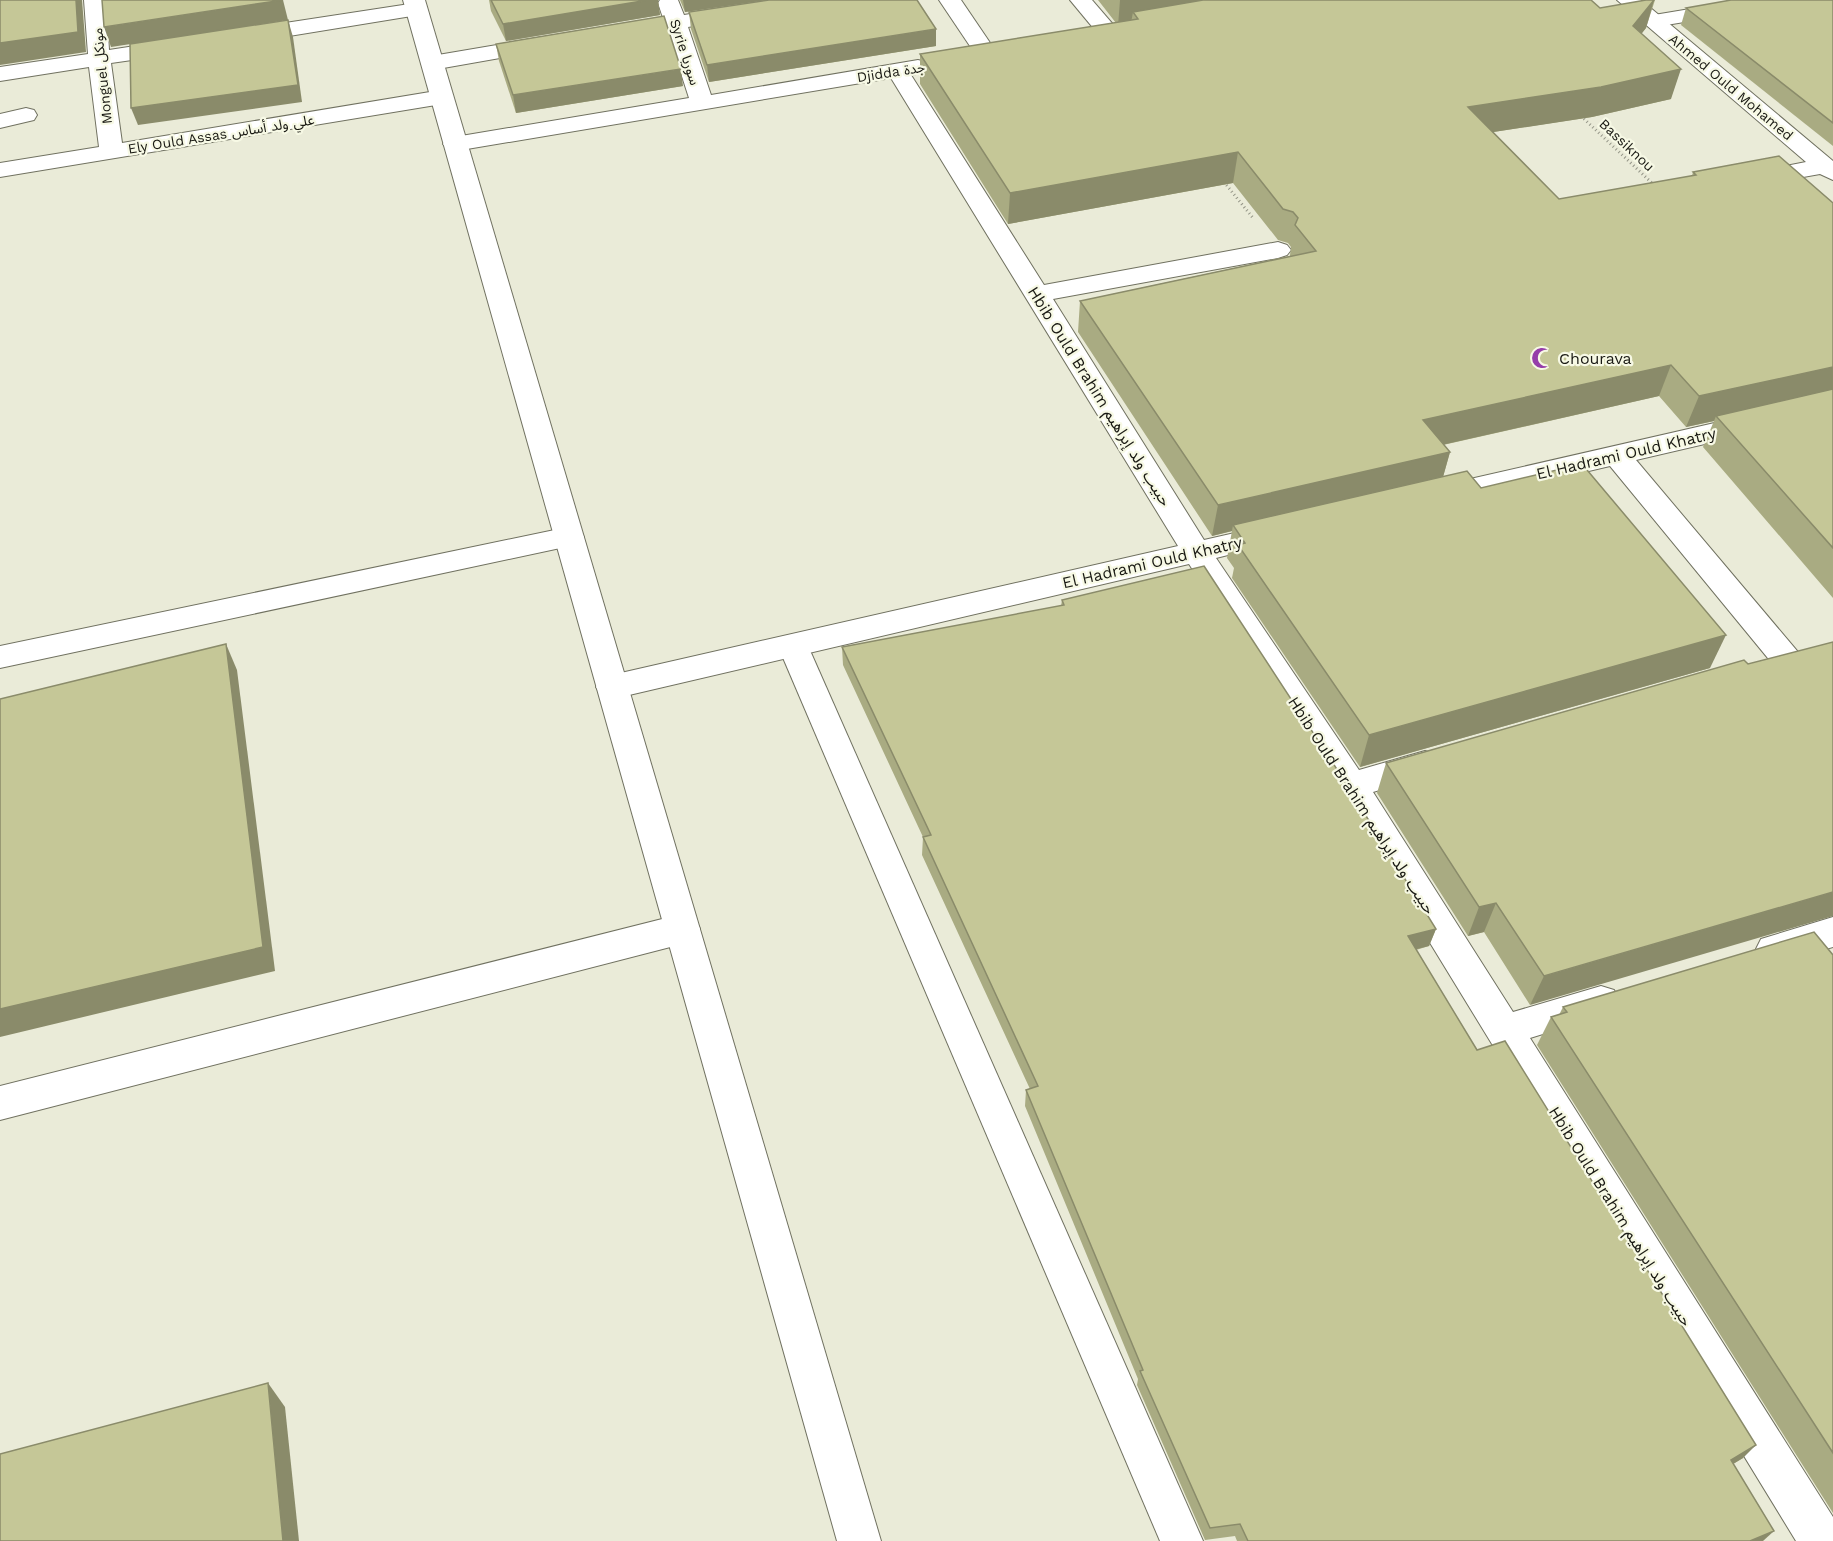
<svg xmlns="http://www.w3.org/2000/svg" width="1833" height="1541" font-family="'Work Sans','Noto Sans Arabic',sans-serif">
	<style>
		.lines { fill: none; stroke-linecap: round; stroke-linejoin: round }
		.service-casing { stroke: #707160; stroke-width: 2 }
		.minor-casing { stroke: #707160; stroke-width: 2 }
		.tertiary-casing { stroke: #707160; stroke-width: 2 }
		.path { stroke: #949587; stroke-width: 3; stroke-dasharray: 1 3; stroke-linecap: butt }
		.service { fill: #fff; fill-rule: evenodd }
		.minor { fill: #fff; fill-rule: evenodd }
		.tertiary { fill: #fff; fill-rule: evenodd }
		.wall { fill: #a9ab82 }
		.shaded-wall { fill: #8a8b6a }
		.building { fill: #c5c797; stroke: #8a8b6a; stroke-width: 1.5 }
		.labels { text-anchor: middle; stroke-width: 4.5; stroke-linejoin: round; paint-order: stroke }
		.far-street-label { font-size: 14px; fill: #191913; stroke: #f7f9e5 }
		.poi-label { font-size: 16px; fill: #191913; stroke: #f7f9e5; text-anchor: start }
		.street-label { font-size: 16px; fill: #191913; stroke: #f7f9e5 }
	</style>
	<rect width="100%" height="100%" fill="#eaebd8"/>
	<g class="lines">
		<defs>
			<g id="service">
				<path d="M1744 0H1791L1788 4 1781 6 1654 27 1647 25 1644 21 1647 17 1654 15Z"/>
				<path d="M26 108 34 110 37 115 34 120 0 128V114Z"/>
				<path d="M793 635 803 638 808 646 1203 1541H1160L778 646 783 638Z"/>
			</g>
			<g id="minor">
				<path d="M84 0H106L109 50 174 40 182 42 185 47 182 52 174 54 111 63 122 143 442 90 450 92 453 97 450 102 442 104 0 177V163L99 147 89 67 0 81V67L88 54Z"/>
				<path d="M660 0H678L684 15 735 7 743 8 746 13 743 18 735 19 688 27 711 95 918 60 926 62 929 67 926 72 911 75 1044 285 1278 242 1287 245 1291 250 1287 255 1278 258 1053 299 1204 540 1274 524 1284 527 1289 534 1284 541 1216 558 1359 770 1425 751 1437 755 1441 764 1437 773 1373 792 1513 1012 1601 986 1614 990 1619 1001 1614 1012 1530 1038 1833 1517V1541H1796L1339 794 1189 564 612 699 601 695 596 687 601 679 612 675 1178 546 891 78 455 151 447 149 443 144 447 139 455 137 689 98 667 30 623 37 615 36 612 31 615 26 663 18 658 3Z"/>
				<path d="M939 0H961L999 56 996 61 988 63 980 61Z"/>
				<path d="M1070 0H1092L1123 36 1120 41 1112 43 1104 41Z"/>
				<path d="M1617 0H1641L1833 161V180L1820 174 1752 186 1744 184 1740 179 1744 174 1806 162Z"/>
				<path d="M416 3 424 4 427 9 424 14 246 43 238 41 235 36 238 31 246 29Z"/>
				<path d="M543 37 551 39 554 44 551 49 432 70 424 68 421 63 424 58 432 56Z"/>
				<path d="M1833 396V414L1636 460 1798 652 1803 660 1798 668 1787 671 1776 668 1610 466 1435 507 1425 504 1421 497 1425 490 1435 487Z"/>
				<path d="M569 527 579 530 584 537 579 544 0 668V646Z"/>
				<path d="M682 914 695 919 700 929 695 939 682 944 0 1120V1086Z"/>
				<path d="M1833 917V947L1774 964 1761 959 1756 949 1761 939Z"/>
			</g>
			<path id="tertiary" d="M403 0H425L881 1541H837Z"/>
		</defs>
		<use href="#service" class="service-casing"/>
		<use href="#minor" class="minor-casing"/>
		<use href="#tertiary" class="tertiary-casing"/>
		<g class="path">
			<path d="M1581 116 1654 185"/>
			<path d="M1224 182 1253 218"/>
		</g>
		<use href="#service" class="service"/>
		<use href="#minor" class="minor"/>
		<use href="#tertiary" class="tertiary"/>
	</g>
	<g class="wall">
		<path d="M489 0H658L660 15 506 41 491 11Z"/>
		<path d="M680 0H767L685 12Z"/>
		<path d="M1098 0H1591L1600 8 1646 0H1655L1646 28 1641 34 1671 99 1592 117 1493 132 1559 199 1692 176 1693 172 1833 203V598L1703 447 1714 421 1686 427 1659 396 1443 445 1450 452 1443 477 1481 488 1710 668 1360 767 1232 578 1234 568 1227 558 1232 531 1212 536 1078 332 1080 301 1290 256V255L1291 247 1288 243 1278 240 1233 183 1008 224 920 84V54L1116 23Z"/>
		<path d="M1833 0V146L1681 25 1686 8Z"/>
		<path d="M689 12 936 46 709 82 691 29Z"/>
		<path d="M496 44 683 86 516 113 499 61Z"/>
		<path d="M1062 600 1436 929 1429 946 1416 950 1477 1050 1743 1458 1733 1464 1763 1541H1237L1235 1536 1205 1540 1137 1385 1138 1379 1025 1106 1026 1090 1030 1089 922 855 923 837 843 665 842 647 1061 606Z"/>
		<path d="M1748 664 1530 1005 1484 932 1468 936 1377 793 1386 763Z"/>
		<path d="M1833 955V1513L1537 1045 1551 1017 1559 1015 1563 1007Z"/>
	</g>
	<g class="shaded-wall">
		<path d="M76 0H82L86 52 0 65V43Z"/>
		<path d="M283 0 288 20 111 47 104 27Z"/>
		<path d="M648 0H658L660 15 506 41 503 24Z"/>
		<path d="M683 0H767L685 12Z"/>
		<path d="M1120 0H1273L1133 12 1131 23 1118 26Z"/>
		<path d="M1654 0 1646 28 1624 56 1633 26Z"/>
		<path d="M288 20 293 37 302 102 138 125 131 108Z"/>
		<path d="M936 29V46L709 82 707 65Z"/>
		<path d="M681 69 683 86 516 113 513 95Z"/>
		<path d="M1681 69 1671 99 1592 117 1461 137 1468 107Z"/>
		<path d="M1238 152 1233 183 1008 224 1010 193Z"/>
		<path d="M1671 365 1659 396 1415 451 1423 420Z"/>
		<path d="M1833 367V395L1716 416 1714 421 1686 427 1699 396Z"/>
		<path d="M1450 452 1441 484 1233 525 1232 531 1212 536 1218 505Z"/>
		<path d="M1726 635 1710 668 1360 767 1369 735Z"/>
		<path d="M226 644 237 670 275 971 0 1037V1009Z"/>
		<path d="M1833 892V916L1530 1005 1544 976Z"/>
		<path d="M1496 903 1484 932 1468 936 1479 907Z"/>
		<path d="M1436 929 1429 946 1401 953 1408 936Z"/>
		<path d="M268 1383 285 1407 299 1541H283Z"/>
		<path d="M1756 1445 1743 1458 1718 1473 1731 1460Z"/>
		<path d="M1774 1531 1763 1541H1750Z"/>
	</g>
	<g class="building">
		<path d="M0 0H76L78 32 0 43Z"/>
		<path d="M102 0H283L104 27Z"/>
		<path d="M491 0H648L503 24Z"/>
		<path d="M769 0H917L936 29 707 65 689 12Z"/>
		<path d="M1203 0H1591L1600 8 1646 0H1654L1633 26 1681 69 1601 87 1468 107 1559 199 1696 175 1693 172 1779 156 1833 203V367L1699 396 1671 365 1423 420 1450 452 1218 505 1080 301 1316 251 1295 225 1298 218 1293 212 1283 209 1238 152 1010 193 920 54 1138 19 1133 12Z"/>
		<path d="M1731 0H1833V123L1686 8Z"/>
		<path d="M664 16 681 69 513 95 496 44Z"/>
		<path d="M288 20 298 85 131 108 130 44Z"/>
		<path d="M1833 389V548L1716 416Z"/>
		<path d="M1582 464 1726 635 1369 735 1238 545 1245 543 1233 525 1467 471 1481 488Z"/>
		<path d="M1204 566 1342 777 1436 929 1408 936 1477 1050 1505 1041 1756 1445 1731 1460 1774 1531 1750 1541H1248L1240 1524 1210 1528 1140 1371 1143 1370 1026 1090 1038 1086 923 837 931 835 842 647 1064 605 1062 600Z"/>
		<path d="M1833 642V892L1544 976 1496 903 1479 907 1386 763 1744 660 1748 664Z"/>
		<path d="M226 644 263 947 0 1009V699Z"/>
		<path d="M1814 932 1833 955V1453L1551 1017 1567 1012 1563 1007Z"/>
		<path d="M268 1383 283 1541H0V1454Z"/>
	</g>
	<defs>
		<symbol id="mosque-bare" viewBox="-9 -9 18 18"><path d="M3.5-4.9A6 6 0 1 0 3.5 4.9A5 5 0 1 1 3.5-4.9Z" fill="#963eaa" stroke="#f7f9e5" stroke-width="2.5" paint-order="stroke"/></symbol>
	</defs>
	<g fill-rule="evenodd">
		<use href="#mosque-bare" x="1527" y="343" width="30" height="30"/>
	</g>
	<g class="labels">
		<g class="far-street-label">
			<text transform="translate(685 52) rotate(72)" y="5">Syrie سوريا</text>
			<text transform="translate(891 72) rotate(-9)" y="5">Djidda جدة</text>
			<text transform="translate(102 76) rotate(-96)" y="5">Monguel مونكل</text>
			<text transform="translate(1731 87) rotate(40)" y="5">Ahmed Ould Mohamed</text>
			<text transform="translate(221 134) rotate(-9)" y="5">Ely Ould Assas علي ولد أساس</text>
			<text transform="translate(1627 145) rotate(43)" y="5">Bassiknou</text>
		</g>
		<g class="poi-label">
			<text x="1559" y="364">Chourava</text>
		</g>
		<g class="street-label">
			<text transform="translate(1100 396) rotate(58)" y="6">Hbib Ould Brahim حبيب ولد إبراهيم</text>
			<text transform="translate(1626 453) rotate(-13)" y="6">El Hadrami Ould Khatry</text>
			<text transform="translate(1152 562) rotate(-13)" y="6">El Hadrami Ould Khatry</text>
			<text transform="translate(1362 805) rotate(57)" y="6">Hbib Ould Brahim حبيب ولد إبراهيم</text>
			<text transform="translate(1621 1216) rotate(58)" y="6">Hbib Ould Brahim حبيب ولد إبراهيم</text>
		</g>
	</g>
</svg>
